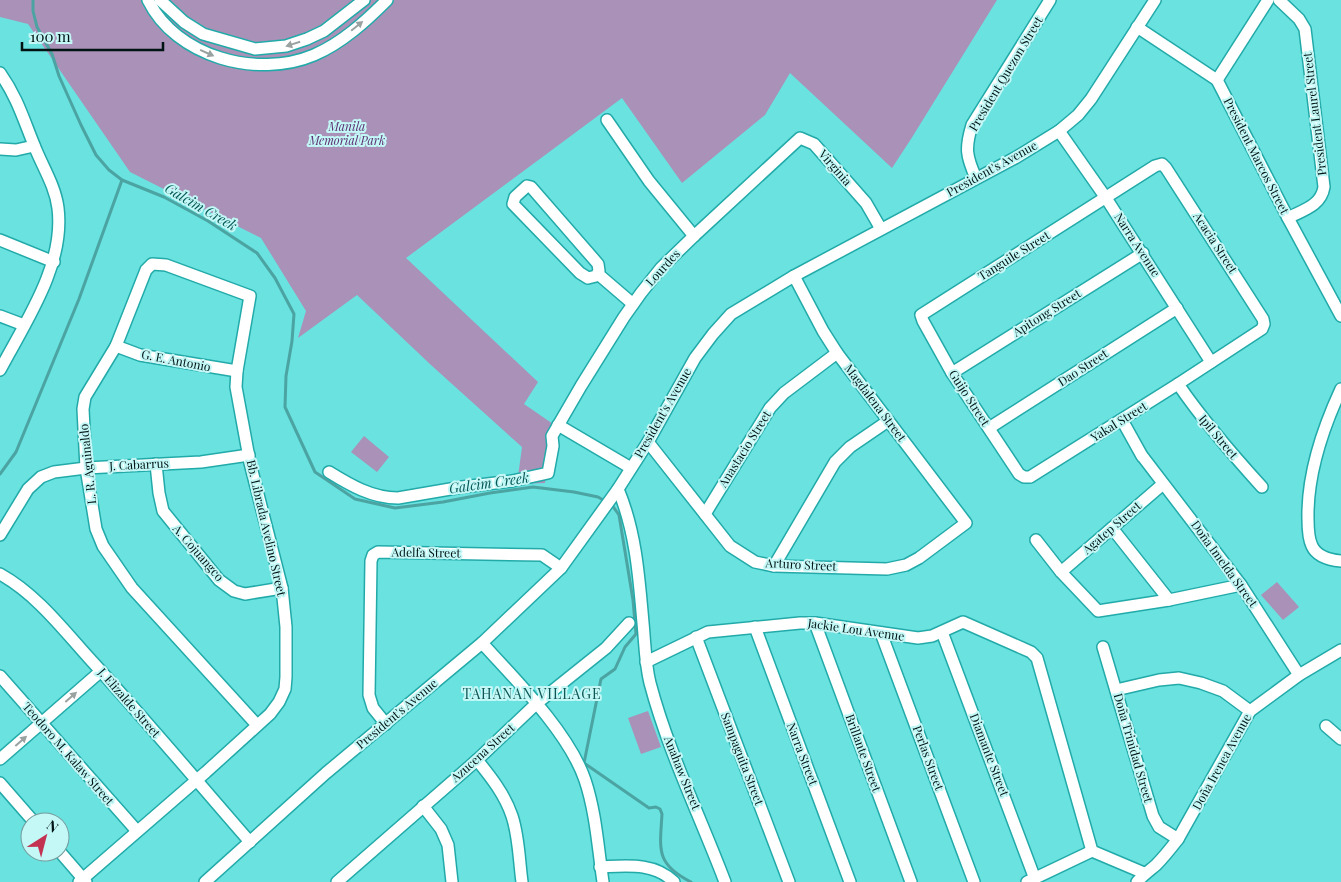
<svg xmlns="http://www.w3.org/2000/svg" width="1341" height="882" font-family="'Playfair Display',serif">
	<style>
		.green { fill: #aa91b8 }
		.lines { fill: none; stroke-linecap: round; stroke-linejoin: round }
		.stream { stroke: #4ba4a2; stroke-width: 3 }
		.minor-casing { stroke: #22aaa9; stroke-width: 14 }
		.minor { stroke: #fff; stroke-width: 11 }
		.oneway { fill: #99a1a1 }
		.labels { text-anchor: middle; stroke-width: 4; stroke-linejoin: round; paint-order: stroke }
		.street-label { font-size: 12px; fill: #001313; stroke: #c3f8f7 }
		.park-label { font-size: 12px; font-style: italic; fill: #5d3071; stroke: #c3f8f7 }
		.water-label { font-size: 14px; font-style: italic; fill: #065756; stroke: #c3f8f7 }
		.neighbourhood-label { font-size: 14px; letter-spacing: 1px; fill: #0e5554; stroke: #c3f8f7 }
	</style>
	<rect width="100%" height="100%" fill="#69e2e0"/>
	<g class="green">
		<path d="M0 0H997L911 139 892 168 790 73 765 115 682 183 622 98 406 258 538 382 524 404 553 424 545 483 517 484 522 447 431 365 357 295 298 338 306 311 261 238 130 172 28 24 0 17Z"/>
		<path d="M364 436 389 457 377 472 351 452Z"/>
		<path d="M1277 582 1299 607 1283 620 1261 595Z"/>
		<path d="M648 711 661 747 641 754 628 718Z"/>
	</g>
	<g class="lines">
		<g class="stream">
			<path d="M33 0V11L37 27 52 54 59 76 81 125 96 155 109 170 122 180 164 197 208 221 257 253 275 278 294 314 292 341 286 376 285 407 315 472 355 499 395 508 443 502 490 493 533 487 574 492 598 497 612 505 619 515 633 600 636 634 625 647 615 669 601 679 584 763 649 808 656 807 660 809 662 814C660 849 655 864 691 882"/>
			<path d="M0 474 16 452 79 299 122 180"/>
		</g>
		<defs>
			<g id="minor">
				<path d="M148 0C176 57 257 79 314 55 342 43 366 21 387 0"/>
				<path d="M160 0 184 22 203 34 255 49 286 46 307 39 324 31 364 0"/>
				<path d="M1279 0 1299 19 1305 29 1324 187C1321 206 1303 210 1288 218"/>
				<path d="M1137 27 1217 80 1288 218 1341 316"/>
				<path d="M0 73C17 97 23 118 34 145 42 166 55 185 58 208 65 265 26 321 0 370"/>
				<path d="M1217 80 1268 0"/>
				<path d="M607 120 649 181 694 236"/>
				<path d="M1059 131 1106 198 1211 362"/>
				<path d="M0 149 16 150 34 146"/>
				<path d="M1162 164 1166 168 1263 319 1264 324 1262 329 1178 384 1030 477H1024L1019 474 952 373 923 321 921 315 1155 166Z"/>
				<path d="M976 178C966 156 965 148 972 125L1050 0"/>
				<path d="M527 186 531 187 598 264 599 271 596 276 588 278 580 273 513 204 515 197Z"/>
				<path d="M0 240 54 262"/>
				<path d="M598 274 633 304"/>
				<path d="M0 316 24 325"/>
				<path d="M116 346 140 355 237 371"/>
				<path d="M952 373 1143 253"/>
				<path d="M1178 384C1204 422 1232 454 1262 487"/>
				<path d="M1341 389C1322 430 1307 474 1308 519 1308 527 1308 538 1312 546 1317 557 1330 560 1341 561"/>
				<path d="M1122 420 1142 456"/>
				<path d="M558 425 631 468"/>
				<path d="M989 428 1177 308"/>
				<path d="M648 442 730 546 755 562 774 566 887 569 906 565 919 558 966 523 837 353 823 331 794 276"/>
				<path d="M1143 457 1241 585 1299 675"/>
				<path d="M156 464 159 493 163 511 219 580 234 591 245 594 282 588"/>
				<path d="M329 472C350 485 372 498 398 498L462 487 512 481 548 473 553 446 552 436 581 386 624 317 641 293 661 268 694 236 800 138 814 144 866 203 881 229"/>
				<path d="M618 489C636 532 639 577 643 623 645 643 645 663 650 683 668 751 700 816 725 882"/>
				<path d="M705 514 770 408 784 393 837 353"/>
				<path d="M1112 528 1169 600"/>
				<path d="M0 535 28 489 41 477 54 472 86 468 201 462 249 455"/>
				<path d="M1036 540 1061 572 1098 611 1169 600 1241 585"/>
				<path d="M774 566 835 462 850 447 888 421"/>
				<path d="M1061 572 1163 484"/>
				<path d="M0 574C36 594 62 628 89 658 144 718 196 780 250 842"/>
				<path d="M815 623 911 882"/>
				<path d="M755 627 850 882"/>
				<path d="M942 632 1035 879"/>
				<path d="M881 633 974 882"/>
				<path d="M696 637 789 882"/>
				<path d="M482 643C516 680 569 733 585 780 596 813 598 848 603 882"/>
				<path d="M1103 647 1153 816 1159 827 1178 839"/>
				<path d="M646 662 708 632 800 623H815L918 638 932 636 963 622 1031 652 1037 658 1092 851 1144 873"/>
				<path d="M0 676 137 831"/>
				<path d="M1116 690 1159 680 1179 678 1201 683 1223 691 1250 711"/>
				<path d="M386 724 373 708 369 695 371 561 373 555 378 552 542 555 561 568"/>
				<path d="M1326 726 1341 739"/>
				<path d="M0 759 101 671"/>
				<path d="M477 760C491 777 505 795 512 816 519 837 519 860 522 882"/>
				<path d="M0 783 34 822"/>
				<path d="M423 806 441 829 448 845 452 882"/>
				<path d="M60 852 86 882"/>
				<path d="M600 867C626 866 654 862 674 882"/>
				<path d="M79 882 206 772 270 714 279 702 285 689 286 677V627L282 588 250 463 236 387 237 371 250 296 166 265 152 264 146 270 116 346 85 397 83 409 86 468 96 529 103 546 132 588 257 725"/>
				<path d="M205 882 326 773 482 643 561 568 618 489 648 442 695 358 713 334 731 314 794 276 1015 158 1059 131 1078 115 1091 99 1155 0"/>
				<path d="M337 882 477 760 536 704 606 648 629 623"/>
				<path d="M1027 882 1092 851"/>
				<path d="M1137 882C1143 875 1149 871 1156 865 1164 857 1171 848 1178 839L1250 711 1299 675 1341 650"/>
			</g>
		</defs>
		<use href="#minor" class="minor-casing"/>
		<use href="#minor" class="minor"/>
	</g>
	<defs><path id="oneway-solid" d="M-6-.8H1V-3.2L6.5 0L1 3.2V.8H-6Z" transform="scale(1.25)"/></defs>
	<g class="oneway">
		<use href="#oneway-solid" transform="translate(357 26) rotate(-39)"/>
		<use href="#oneway-solid" transform="translate(293 44) rotate(163)"/>
		<use href="#oneway-solid" transform="translate(207 53) rotate(24)"/>
		<use href="#oneway-solid" transform="translate(71 697) rotate(-41)"/>
		<use href="#oneway-solid" transform="translate(21 741) rotate(-41)"/>
	</g>
	<g class="labels">
		<g class="street-label">
			<text transform="translate(1006 74) rotate(-59)" y="4">President Quezon Street</text>
			<text transform="translate(1315 114) rotate(-97)" y="4">President Laurel Street</text>
			<text transform="translate(1256 156) rotate(63)" y="4">President Marcos Street</text>
			<text transform="translate(835 168) rotate(49)" y="4">Virginia</text>
			<text transform="translate(992 169) rotate(-29)" y="4">President's Avenue</text>
			<text transform="translate(1215 243) rotate(57)" y="4">Acacia Street</text>
			<text transform="translate(1137 245) rotate(57)" y="4">Narra Avenue</text>
			<text transform="translate(1014 256) rotate(-32)" y="4">Tanguile Street</text>
			<text transform="translate(663 268) rotate(-48)" y="4">Lourdes</text>
			<text transform="translate(1047 313) rotate(-32)" y="4">Apitong Street</text>
			<text transform="translate(176 361) rotate(11)" y="4">G. E. Antonio</text>
			<text transform="translate(1083 368) rotate(-33)" y="4">Dao Street</text>
			<text transform="translate(969 398) rotate(57)" y="4">Guijo Street</text>
			<text transform="translate(875 403) rotate(53)" y="4">Magdalena Street</text>
			<text transform="translate(663 413) rotate(-60)" y="4">President's Avenue</text>
			<text transform="translate(1119 422) rotate(-32)" y="4">Yakal Street</text>
			<text transform="translate(1218 437) rotate(50)" y="4">Ipil Street</text>
			<text transform="translate(745 449) rotate(-58)" y="4">Anastacio Street</text>
			<text transform="translate(88 464) rotate(-96)" y="4">L. R. Aguinaldo</text>
			<text transform="translate(139 465) rotate(-3)" y="4">J. Cabarrus</text>
			<text transform="translate(266 528) rotate(77)" y="4">Bb. Librada Avelino Street</text>
			<text transform="translate(1112 528) rotate(-41)" y="4">Agatep Street</text>
			<text transform="translate(198 553) rotate(49)" y="4">A. Cojuangco</text>
			<text transform="translate(426 553) rotate(1)" y="4">Adelfa Street</text>
			<text transform="translate(1224 564) rotate(54)" y="4">Doña Imelda Street</text>
			<text transform="translate(801 565) rotate(3)" y="4">Arturo Street</text>
			<text transform="translate(856 630) rotate(8)" y="4">Jackie Lou Avenue</text>
			<text transform="translate(129 703) rotate(49)" y="4">J. Elizalde Street</text>
			<text transform="translate(397 714) rotate(-40)" y="4">President's Avenue</text>
			<text transform="translate(1133 748) rotate(74)" y="4">Doña Trinidad Street</text>
			<text transform="translate(483 753) rotate(-42)" y="4">Azucena Street</text>
			<text transform="translate(863 753) rotate(70)" y="4">Brillante Street</text>
			<text transform="translate(68 754) rotate(49)" y="4">Teodoro M. Kalaw Street</text>
			<text transform="translate(802 754) rotate(69)" y="4">Narra Street</text>
			<text transform="translate(989 755) rotate(69)" y="4">Diamante Street</text>
			<text transform="translate(928 758) rotate(70)" y="4">Perlas Street</text>
			<text transform="translate(742 759) rotate(69)" y="4">Sampaguita Street</text>
			<text transform="translate(1222 762) rotate(-61)" y="4">Doña Irenea Avenue</text>
			<text transform="translate(682 773) rotate(68)" y="4">Anahaw Street</text>
		</g>
		<g class="park-label">
			<text x="347" y="131">Manila<tspan x="347" dy="14">Memorial Park</tspan></text>
		</g>
		<g class="water-label">
			<text transform="translate(201 207) rotate(30)" y="5">Galcim Creek</text>
			<text transform="translate(489 483) rotate(-8)" y="5">Galcim Creek</text>
		</g>
		<g class="neighbourhood-label">
			<text x="532" y="699">TAHANAN VILLAGE</text>
		</g>
	</g>
	<g transform="translate(45 837) rotate(36)"><circle r="24" fill="#c3f8f7" stroke="#759c9c"/>
	<path d="M0-4L9 19L0 12L-9 19Z" fill="#c33351"/>
	<text y="-8" font-size="14" font-weight="bold" text-anchor="middle" fill="#001313">N</text>
	</g>
	<path d="M22 42v8h141v-8" fill="none" stroke="#001313" stroke-width="2.5"/>
	<text x="30" y="42" font-size="15" fill="#001313" stroke="#c3f8f7" stroke-width="4" paint-order="stroke">100 m</text>
</svg>
